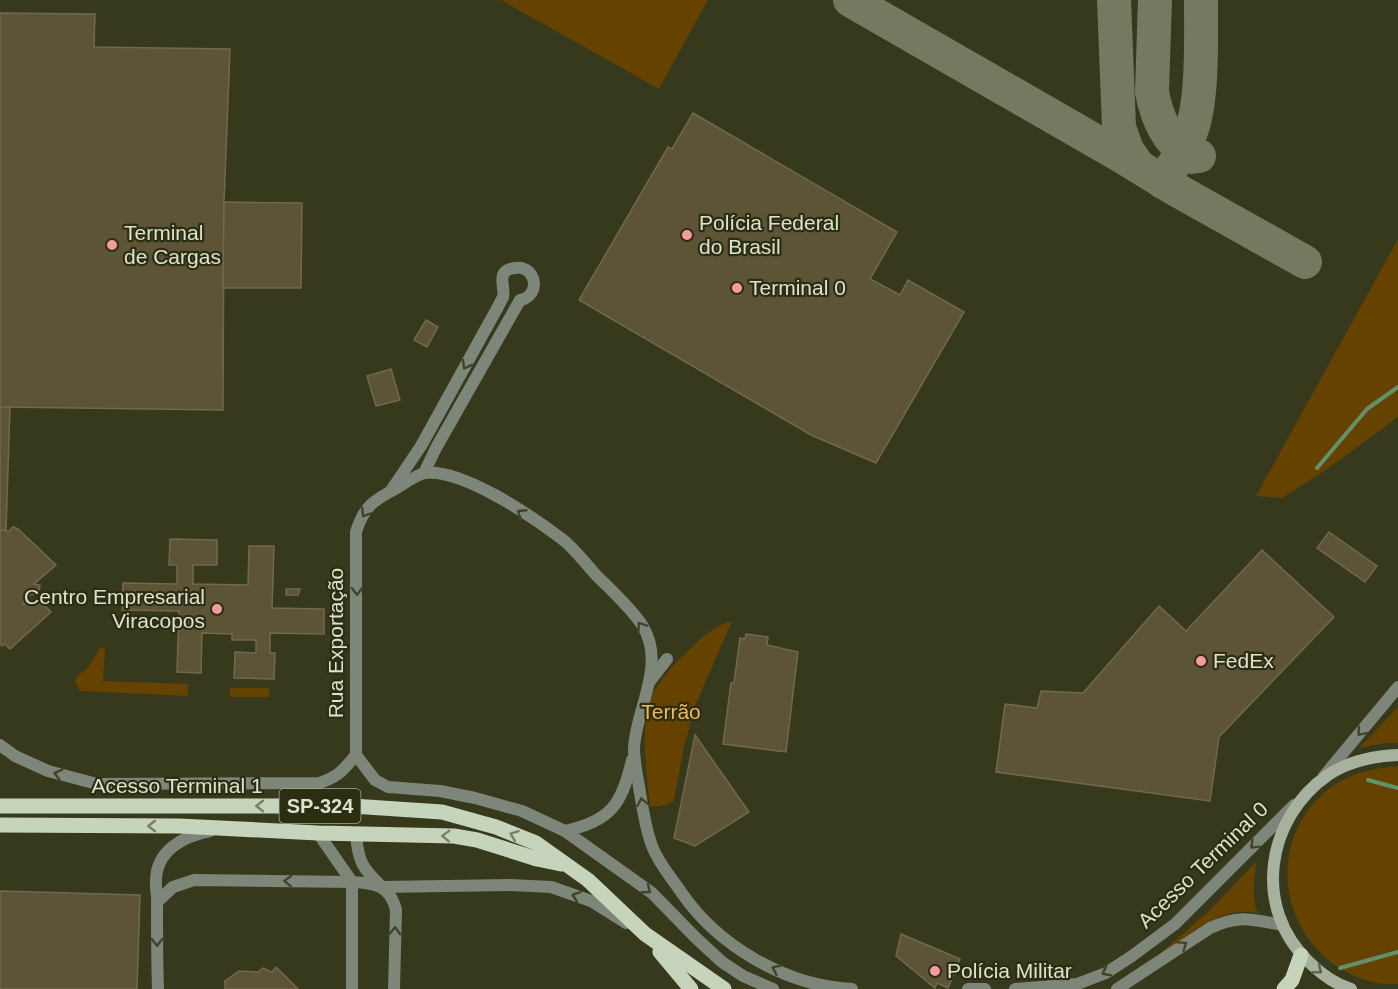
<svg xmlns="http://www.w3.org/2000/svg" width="1398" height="989" font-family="Helvetica,sans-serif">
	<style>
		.green { fill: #664200 }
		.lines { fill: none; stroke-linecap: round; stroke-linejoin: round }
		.stream { stroke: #62926c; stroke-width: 4 }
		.taxiway { stroke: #767860; stroke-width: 34 }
		.building { fill: #5d5437; stroke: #72694b; stroke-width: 1.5 }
		.street { stroke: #7e8579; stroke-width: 12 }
		.secondary { stroke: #a6b29e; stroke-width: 12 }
		.primary { stroke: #c5d4ba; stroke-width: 15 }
		.oneway { stroke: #40442c }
		.oneway2 { stroke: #788166 }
		.oneway3 { stroke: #5d634a }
		.poi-dot { fill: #f59b9f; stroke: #2c2e12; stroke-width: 2 }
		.labels { text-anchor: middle; stroke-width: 4.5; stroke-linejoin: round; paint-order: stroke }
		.shield { fill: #2c2e12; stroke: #a9ab97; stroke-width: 1.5 }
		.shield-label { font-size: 20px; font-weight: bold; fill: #dfe1d0 }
		.poi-label { font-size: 21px; fill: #dfe1d0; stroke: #2c2e12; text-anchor: start }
		.street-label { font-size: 21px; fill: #dfe1d0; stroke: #2c2e12 }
		.park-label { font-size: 21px; fill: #f5b559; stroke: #2c2e12 }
	</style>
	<rect width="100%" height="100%" fill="#36391c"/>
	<g class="green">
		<path d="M501 0H708L659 89Z"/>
		<path d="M1398 239V416L1389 424 1320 474 1282 498 1256 496Z"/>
		<path d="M732 621 695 706 684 747 674 800 667 805 650 807C647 776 641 740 648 709 653 686 670 668 687 652 701 638 713 626 732 621Z"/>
		<path d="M100 648H105L103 681 188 684V696L80 691 75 682 77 676 88 668Z"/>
		<rect x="230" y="688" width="39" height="9"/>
		<path d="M1398 707V743H1386L1359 748Z"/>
		<path d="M1398 766V984C1378 986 1354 978 1338 967 1275 925 1269 835 1330 788 1350 773 1373 768 1398 766Z"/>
		<path d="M1256 862C1255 877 1251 899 1258 913 1215 904 1180 942 1149 966L1148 964 1209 911Z"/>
	</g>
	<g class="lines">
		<g class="stream">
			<path d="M1317 468 1367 409 1398 387"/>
			<path d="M1368 780 1398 788"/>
			<path d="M1340 968 1398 952"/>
		</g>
		<g class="taxiway">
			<path d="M850 0 1123 157 1175 189 1305 262"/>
			<path d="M1114 0 1119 127 1127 150 1138 166"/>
			<path d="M1155 0 1152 92C1157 119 1167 141 1191 157L1199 156"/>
			<path d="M1163 182C1173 165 1186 148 1192 129 1203 96 1201 36 1201 0"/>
		</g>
	</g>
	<g class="building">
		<path d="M0 13 95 14 94 47 230 49 224 202 223 410 0 407Z"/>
		<path d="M693 113 897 232 870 279 900 295 908 280 964 312 876 463 811 435 579 300 668 147 672 149Z"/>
		<path d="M224 202 302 203 301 288H223Z"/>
		<path d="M426 320 438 327 427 347 414 340Z"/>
		<path d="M391 369 400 400 376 406 367 376Z"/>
		<path d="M0 407H10L6 530H0Z"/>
		<path d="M13 527 18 529 56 565 34 584 40 585 38 594 27 595 23 604H43L51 612 10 649 5 644 2 646 0 643V530L9 531Z"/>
		<path d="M1329 532 1377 566 1365 582 1317 548Z"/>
		<path d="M170 539 217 540V565H193V584L248 585 249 546H274L272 608 324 609V634L270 633V653H275L274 679 234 678 235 652 256 653V640H232V634L202 633 201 673 177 672 179 611 122 610 123 583 177 584V565H169Z"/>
		<path d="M1262 550 1334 617 1219 737 1210 801 996 772 1005 704 1037 708 1041 691 1083 693 1159 606 1186 631Z"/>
		<path d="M286 589H300L298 595H286Z"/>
		<path d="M746 634 768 637 767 645 798 652 786 752 723 744 731 683H734L740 638 745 639Z"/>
		<path d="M695 735 749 812 695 846 674 838Z"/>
		<path d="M0 891 140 895 137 989H0Z"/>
		<path d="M901 934 960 959 948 988 937 983 935 988 896 956Z"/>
		<path d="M276 967 298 989H225V981L239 971 258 972 263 968 272 972Z"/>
	</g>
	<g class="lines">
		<g class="street">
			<path d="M392 489 421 446 494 314C497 309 500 303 503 297 506 288 494 270 515 268 520 267 524 268 528 271 532 275 534 279 534 284 534 292 528 299 520 300L436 448 424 473"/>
			<path d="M650 681 667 659"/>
			<path d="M0 745 15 756 48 771 97 784 319 783C339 777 343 770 356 755"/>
			<path d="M356 755V532C364 506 374 500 397 488 405 483 416 475 425 473 462 468 533 517 562 539 575 549 585 563 596 575 612 591 630 607 642 625 667 664 636 708 634 748 634 763 638 779 640 793 643 811 646 830 652 846 659 864 671 877 681 892 718 946 786 986 852 989"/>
			<path d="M356 755 375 780 388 787 440 791 475 798 522 811 565 831 652 893 696 938 722 962 743 976 773 989"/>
			<path d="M1324 776 1398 687"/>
			<path d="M565 831C611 821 622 804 632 760"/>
			<path d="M318 833 352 882V989"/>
			<path d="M356 834C358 861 362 868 382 887L510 885 551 887 591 901 626 923"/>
			<path d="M158 901 173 887 194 880 352 882C374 883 390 885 396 910L394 989"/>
			<path d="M158 989C157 961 157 932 157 904 158 896 155 888 156 881 156 850 184 836 210 831"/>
			<path d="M968 989H985"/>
			<path d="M1015 989 1077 984 1106 973 1132 956 1175 924 1294 805"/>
			<path d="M1117 989 1210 928C1240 914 1251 920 1283 925"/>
		</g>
		<path class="secondary" d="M1351 989C1335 984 1321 974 1309 962 1252 908 1266 818 1328 775 1349 761 1374 756 1398 755"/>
		<g class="primary">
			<path d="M0 806H352L442 812 496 827 536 843 588 880 645 934 724 989"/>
			<path d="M0 825 179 826 318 833 454 836 477 840 537 859 561 864"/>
			<path d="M660 952 691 989"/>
			<path d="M1284 989 1292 980 1301 955"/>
		</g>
	</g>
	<defs><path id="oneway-chevron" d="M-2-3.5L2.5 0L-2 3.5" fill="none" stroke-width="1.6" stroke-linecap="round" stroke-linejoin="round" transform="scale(1.5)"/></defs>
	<g class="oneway">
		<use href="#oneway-chevron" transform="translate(466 365) rotate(119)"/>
		<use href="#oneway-chevron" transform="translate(365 513) rotate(123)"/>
		<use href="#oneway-chevron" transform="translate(521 513) rotate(-147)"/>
		<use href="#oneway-chevron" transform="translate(357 591) rotate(90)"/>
		<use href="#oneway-chevron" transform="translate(641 626) rotate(-124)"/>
		<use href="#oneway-chevron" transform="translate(1361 732) rotate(130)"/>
		<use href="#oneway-chevron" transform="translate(58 774) rotate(-165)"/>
		<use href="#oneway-chevron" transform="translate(642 802) rotate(-101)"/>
		<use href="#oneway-chevron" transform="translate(1254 845) rotate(135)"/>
		<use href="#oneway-chevron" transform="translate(288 881) rotate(-178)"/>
		<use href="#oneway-chevron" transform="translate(647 890) rotate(38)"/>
		<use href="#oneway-chevron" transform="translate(576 896) rotate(-161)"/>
		<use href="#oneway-chevron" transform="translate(395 931) rotate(-88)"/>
		<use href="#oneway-chevron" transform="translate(157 942) rotate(89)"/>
		<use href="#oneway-chevron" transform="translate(1183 945) rotate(-35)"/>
		<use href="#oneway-chevron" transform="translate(776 969) rotate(-155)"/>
		<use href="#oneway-chevron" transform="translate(1106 972) rotate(153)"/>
	</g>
	<g class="oneway2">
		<use href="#oneway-chevron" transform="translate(260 806) rotate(180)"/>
		<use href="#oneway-chevron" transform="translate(152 826) rotate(-180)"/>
		<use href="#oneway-chevron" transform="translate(514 835) rotate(-159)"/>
		<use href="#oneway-chevron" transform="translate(446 836) rotate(-178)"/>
	</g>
	<use class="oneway3" href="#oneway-chevron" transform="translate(1318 970) rotate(39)"/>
	<g class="poi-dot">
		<circle cx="687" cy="235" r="6"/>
		<circle cx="112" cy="245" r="6"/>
		<circle cx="737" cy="288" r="6"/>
		<circle cx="217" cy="609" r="6"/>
		<circle cx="1201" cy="661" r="6"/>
		<circle cx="935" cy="971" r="6"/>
	</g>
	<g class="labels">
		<rect class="shield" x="279.5" y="789" width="81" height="34" rx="4.5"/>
		<g class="shield-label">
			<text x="320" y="813">SP-324</text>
		</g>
		<g class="poi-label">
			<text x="699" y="230">Polícia Federal<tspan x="699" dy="24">do Brasil</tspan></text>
			<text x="124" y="240">Terminal<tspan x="124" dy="24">de Cargas</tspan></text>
			<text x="749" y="295">Terminal 0</text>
			<text x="205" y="604" text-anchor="end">Centro Empresarial<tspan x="205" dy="24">Viracopos</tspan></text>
			<text x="1213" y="668">FedEx</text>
			<text x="947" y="978">Polícia Militar</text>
		</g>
		<g class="street-label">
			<text transform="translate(336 643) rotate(-90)" y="7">Rua Exportação</text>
			<text x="177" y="793">Acesso Terminal 1</text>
			<text transform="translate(1203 865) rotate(-44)" y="7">Acesso Terminal 0</text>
		</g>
		<g class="park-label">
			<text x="671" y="719">Terrão</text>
		</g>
	</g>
</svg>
